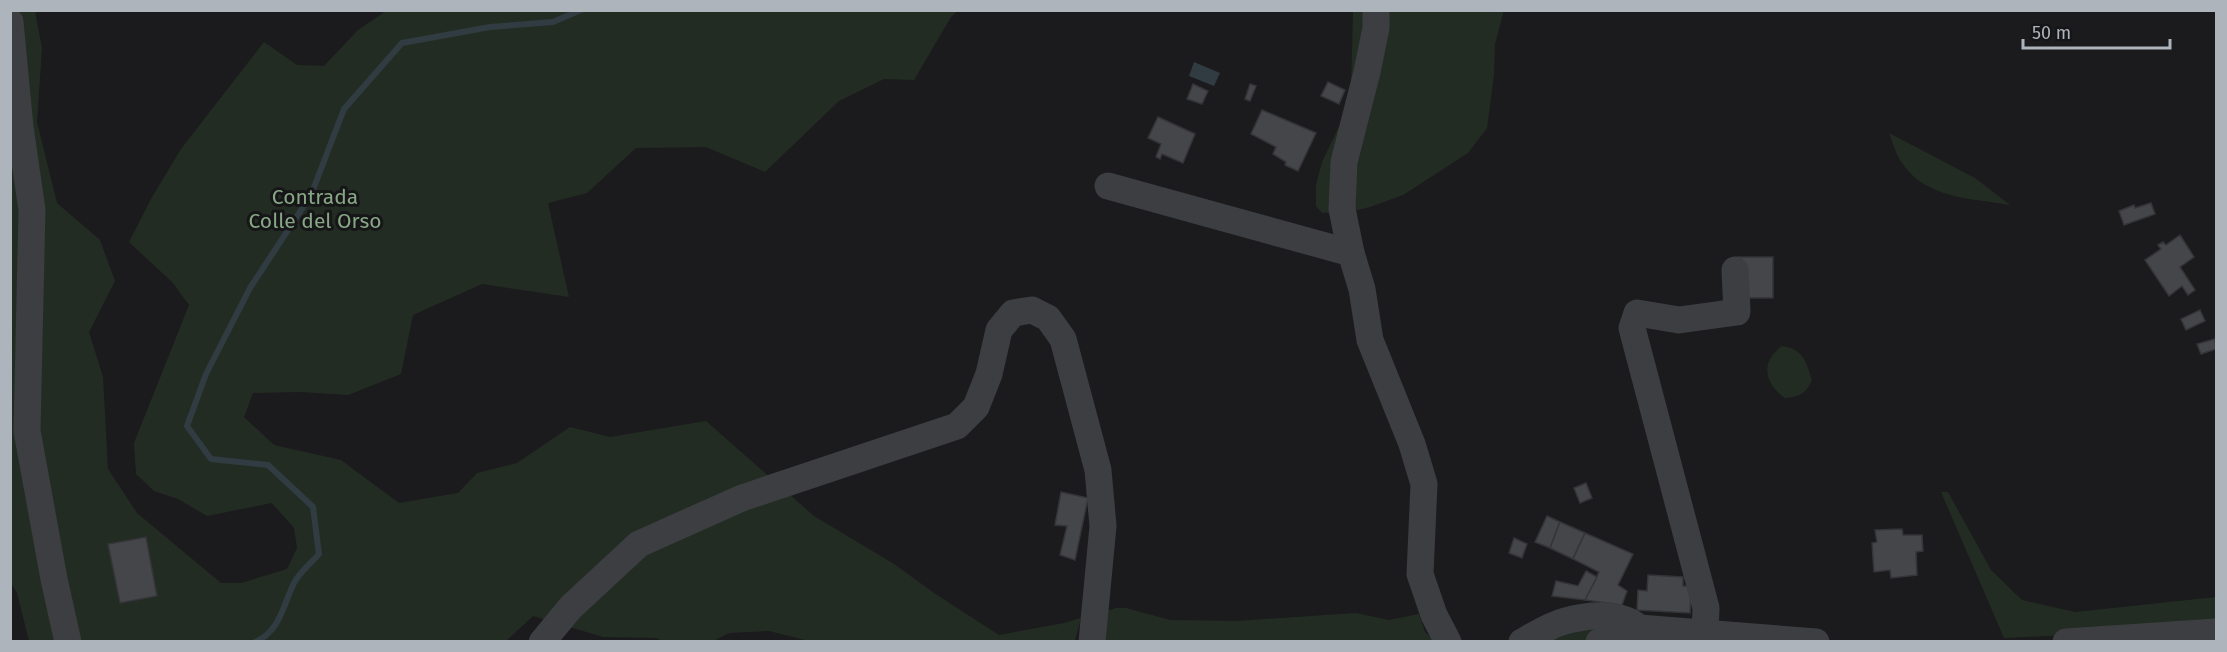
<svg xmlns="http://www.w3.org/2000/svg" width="2227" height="652" font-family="'Fira Sans',sans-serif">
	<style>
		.green { fill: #232c23 }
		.water { fill: #303c42 }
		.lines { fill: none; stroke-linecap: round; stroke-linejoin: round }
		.stream { stroke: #303c42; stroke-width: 6 }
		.building { fill: #45464a; stroke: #353539; stroke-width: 1.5 }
		.minor { stroke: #3c3e42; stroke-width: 27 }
		.labels { text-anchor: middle; stroke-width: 6; stroke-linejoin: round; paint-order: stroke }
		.park-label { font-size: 21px; fill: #87a785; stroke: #161618 }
	</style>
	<rect width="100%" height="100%" fill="#1b1b1d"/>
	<g class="green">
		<path d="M10 11H35L42 48 37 122 57 203 100 240 115 281 89 332 103 377 108 469 137 513 221 583H241L287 569 297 548 294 528 272 503 207 516 178 499 154 491 136 474 134 443 189 305 173 283 129 242 151 199 181 149 264 42 297 65 324 66 358 30 386 11H957L951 17 914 80 884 79 839 101 765 172 706 147 636 148 587 193 548 203 569 297 482 284 413 315 401 374 348 395 301 392 253 393 244 417 274 445 341 460 399 503 458 493 477 473 517 463 570 427 610 437 706 421 814 516 894 564 937 595 999 635 1064 623 1081 618 1075 641 813 642 769 631 729 633 713 641 665 642 656 638 603 637 533 616 506 641H29L17 593 10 581Z"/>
		<path d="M1353 11H1503V14L1495 44 1494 75 1487 128 1468 153 1403 195 1370 207 1349 212 1322 213 1316 206V185L1322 162 1345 114 1351 92Z"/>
		<path d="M1889 133 1975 178 2010 205C1971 198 1926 199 1902 163 1896 155 1893 143 1889 133Z"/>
		<path d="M1782 346C1803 349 1806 361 1812 380 1806 393 1800 397 1785 398 1764 383 1760 362 1782 346Z"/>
		<path d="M1941 492H1948L1991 570 2022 600 2075 612 2216 597V628L2004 638Z"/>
		<path d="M1116 608H1126L1170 620 1236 621 1356 613 1389 620 1419 614 1425 632 1435 641 1100 642 1103 612Z"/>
		<path d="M1602 628 1648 642H1545L1561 632Z"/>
	</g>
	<path class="water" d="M1194 62 1220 73 1214 86 1189 76Z"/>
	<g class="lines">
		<path class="stream" d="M255 642C280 632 283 605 294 583 299 573 311 563 319 554L313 507 268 465 211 459 187 426 206 374 250 288 311 195 344 109 402 43 490 27 553 22 581 10"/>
	</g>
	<g class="building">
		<path d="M1328 82 1345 90 1339 104 1321 96Z"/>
		<path d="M1193 84 1208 91 1202 104 1187 99Z"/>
		<path d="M1250 84 1256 86 1250 101 1245 99Z"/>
		<path d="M1262 110 1316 133 1298 171 1285 165 1286 162 1273 154 1276 147 1251 134Z"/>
		<path d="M1158 117 1195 134 1183 163 1162 154 1160 159 1156 157 1161 144 1148 138Z"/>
		<path d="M2151 203 2155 214 2124 225 2119 211 2134 205 2135 208Z"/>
		<path d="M2180 235 2194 257 2180 267 2195 290 2188 295 2182 286 2169 296 2145 260 2161 249 2158 245 2163 242 2166 245Z"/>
		<rect x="1738" y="257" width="35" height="41"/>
		<path d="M2200 310 2205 321 2186 330 2181 319Z"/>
		<path d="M2215 339 2216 349 2201 354 2197 344Z"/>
		<path d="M1586 483 1592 498 1580 503 1574 488Z"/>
		<path d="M1061 492 1088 498 1075 560 1060 555 1067 526 1055 525Z"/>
		<path d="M1547 516 1560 522 1550 548 1535 542Z"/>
		<path d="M1560 522 1585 533 1573 559 1550 548Z"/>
		<path d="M1902 529 1903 535H1922L1923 551 1916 552 1917 575 1891 578 1890 570 1874 572 1872 543 1877 542 1875 530Z"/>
		<path d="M1585 533 1633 554 1618 585 1627 591 1622 605 1585 600 1599 572 1573 559Z"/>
		<path d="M146 537 157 596 120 603 108 544Z"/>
		<path d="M1514 538 1527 544 1522 558 1509 553Z"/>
		<path d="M1586 571 1597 577 1585 600 1552 596 1556 581 1578 586Z"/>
		<path d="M1648 575 1683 577V586H1691L1690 613 1637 610 1638 590 1647 591Z"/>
	</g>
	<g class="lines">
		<g class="minor">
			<path d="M10 22 20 127 32 210 27 431 54 579 68 642"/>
			<path d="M1108 186 1351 253 1362 289 1370 340 1412 444 1424 484 1420 574 1434 615 1448 642"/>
			<path d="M1351 253 1342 209 1344 162 1367 72 1376 28V10"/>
			<path d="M1705 634 1706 608 1632 328 1637 313 1679 320 1737 312 1735 270"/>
			<path d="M542 642 571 607 639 544 742 498 957 426 976 407 989 374 999 330 1013 313 1032 310 1048 318 1063 339 1098 470 1103 526 1092 642"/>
			<path d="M1522 642C1536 634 1550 625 1565 621 1587 615 1622 611 1639 628"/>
			<path d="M1599 642 1639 628 1816 642"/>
			<path d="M2066 642 2216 632"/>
		</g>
	</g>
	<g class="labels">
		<g class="park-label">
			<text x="315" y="204">Contrada<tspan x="315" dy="24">Colle del Orso</tspan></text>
		</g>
	</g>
	<rect width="2227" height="652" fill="none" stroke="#aeb4bc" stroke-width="24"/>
	<path d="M2023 39v9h147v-9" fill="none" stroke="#aeb4bc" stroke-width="3"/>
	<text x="2032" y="39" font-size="18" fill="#aeb4bc" stroke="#161618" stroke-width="4.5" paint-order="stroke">50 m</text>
</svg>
